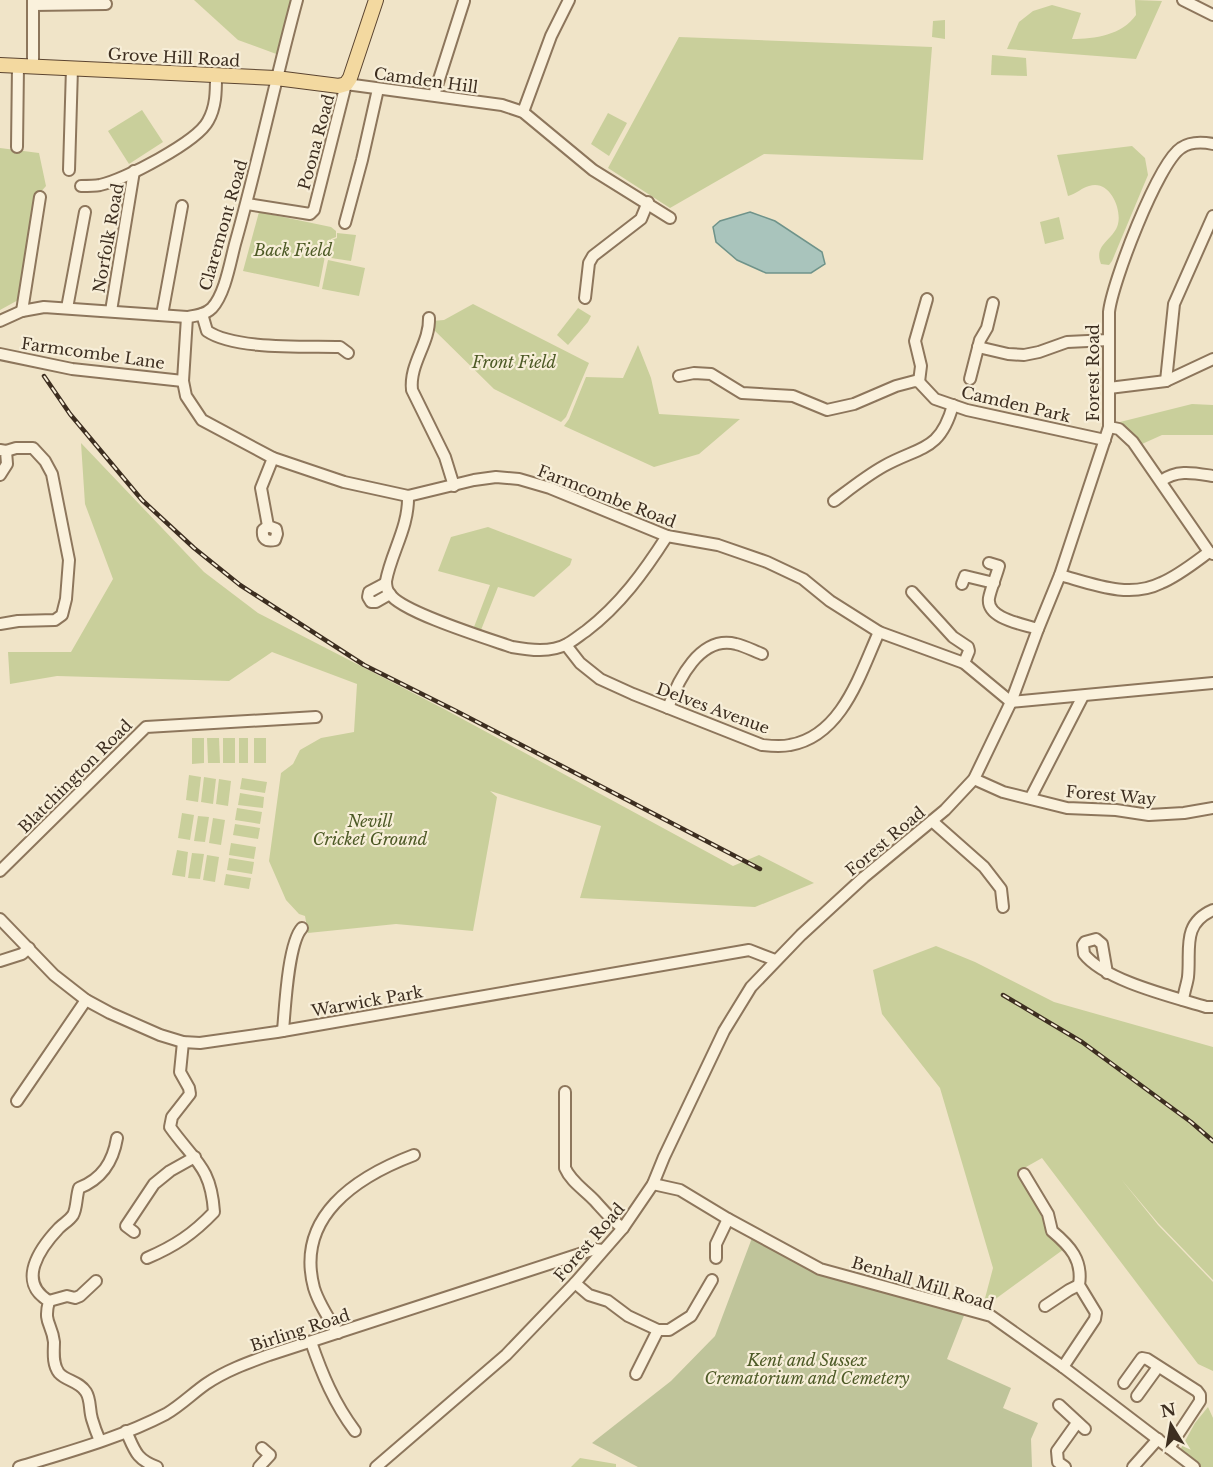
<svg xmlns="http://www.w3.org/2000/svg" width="1213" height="1467" font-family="'Libre Baskerville',serif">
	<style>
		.green { fill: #c9cf9b }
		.cemetery { fill: #bfc49a }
		.water { fill: #a9c4bc; stroke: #6f938a; stroke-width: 1.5 }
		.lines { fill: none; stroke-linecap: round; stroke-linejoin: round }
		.minor-casing { stroke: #8d765c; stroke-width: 14 }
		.major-casing { stroke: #5b4430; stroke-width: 16 }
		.minor { stroke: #faf1dc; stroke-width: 10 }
		.major { stroke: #f3d9a0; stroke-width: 14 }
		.rail-casing { stroke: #3d2e20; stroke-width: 4.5 }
		.rail { stroke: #f7eed8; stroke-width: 2; stroke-dasharray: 7; stroke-linecap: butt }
		.labels { text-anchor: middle; stroke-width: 4.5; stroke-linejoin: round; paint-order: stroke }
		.street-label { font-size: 16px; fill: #3d2e20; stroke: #f7eed8 }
		.park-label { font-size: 16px; font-style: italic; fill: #4d5a26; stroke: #f7eed8 }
	</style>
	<rect width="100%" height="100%" fill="#f0e4c8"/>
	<g class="green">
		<path d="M194 0H294L279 55 238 40Z"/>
		<path d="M1135 0 1162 1 1136 59 1007 49 1019 22 1033 11 1052 5 1081 13 1072 39C1095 39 1122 35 1136 15Z"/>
		<path d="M945 20V39L932 37 933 21Z"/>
		<path d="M679 37 932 47 923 160 764 154 670 208 608 168Z"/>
		<path d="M992 55 1026 58 1027 76 991 75Z"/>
		<path d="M142 110 163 142 129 164 108 131Z"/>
		<path d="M608 113 627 123 609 156 591 144Z"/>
		<path d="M1132 146 1145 158 1148 175 1112 261 1109 265 1101 264C1093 244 1114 240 1118 224 1122 208 1109 179 1089 186 1083 187 1076 194 1068 196L1057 155Z"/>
		<path d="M0 148 39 153 46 186 38 195 20 299 0 310Z"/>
		<path d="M259 212 331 227 336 231V237L331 239 330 257 325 256 319 287 243 271Z"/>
		<path d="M1059 217 1064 239 1045 244 1040 222Z"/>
		<path d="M337 233 356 235 351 261 331 258 332 240 337 238Z"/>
		<path d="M328 260 365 268 359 296 322 289Z"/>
		<path d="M473 304 589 363 566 417 561 422 494 389 431 327 432 321 444 320Z"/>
		<path d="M578 308 591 316 588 322 568 345 557 335Z"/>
		<path d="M638 345 651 378 659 414 740 419 699 454 654 467 564 426 569 419 586 377 623 378Z"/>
		<path d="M1192 404 1213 405V435H1162L1142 444 1120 422Z"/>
		<path d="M81 443 204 572 258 613 444 709 733 866 759 855 814 883 755 907 580 898 601 826 490 791 497 797 473 931 396 924 308 933 305 916 299 914 286 900 269 861 281 773 293 764 300 750 321 738 354 732 357 684 272 652 229 681 57 676 10 684 8 652H71L113 579 85 504Z"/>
		<path d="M488 527 572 559 570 565 534 597 498 587 481 630 474 627 490 585 438 571 451 537Z"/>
		<path d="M192 738H204V763L192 764Z"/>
		<path d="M207 738H219L220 763H208Z"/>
		<rect x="223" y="738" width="12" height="25"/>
		<rect x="239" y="738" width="9" height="25"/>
		<rect x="254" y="738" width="12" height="25"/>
		<path d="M189 775 201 777 198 802 186 800Z"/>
		<path d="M204 777 216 779 213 804 201 802Z"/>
		<path d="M242 778 267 782 265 793 240 789Z"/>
		<path d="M219 779 231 781 228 806 216 804Z"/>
		<path d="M240 793 264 797 263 808 238 805Z"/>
		<path d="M237 808 262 812 260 824 235 820Z"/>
		<path d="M182 813 194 815 190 840 178 838Z"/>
		<path d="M198 816 209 817 205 842 194 841Z"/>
		<path d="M213 818 225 820 221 845 209 843Z"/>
		<path d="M235 824 260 828 258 839 233 835Z"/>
		<path d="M231 843 256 847 254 859 229 855Z"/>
		<path d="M177 850 188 852 185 877 172 875Z"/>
		<path d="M192 853 204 854 200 879 188 878Z"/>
		<path d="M207 855 219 857 215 882 203 880Z"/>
		<path d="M229 858 254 862 252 874 227 870Z"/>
		<path d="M226 874 251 878 249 889 224 885Z"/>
		<path d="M936 946 975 962 1054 1002 1213 1047V1280L1158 1223 1121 1179 1158 1225 1213 1282V1371L1198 1364 1042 1158 1019 1171 1064 1249 990 1303 984 1302 993 1268 940 1088 882 1014 873 970Z"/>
		<path d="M1208 1407 1213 1418V1467H1199L1179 1452 1195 1423Z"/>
		<path d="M580 1458 616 1464V1467H571Z"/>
	</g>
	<path class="cemetery" d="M752 1238 813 1268 965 1313 947 1359 1011 1388 1003 1408 1038 1423 1031 1439 1032 1467H638L592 1443 671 1381 715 1336Z"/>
	<path class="water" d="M750 212 775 221 822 252 825 264 811 273H766L737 260 716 242 713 227 720 221Z"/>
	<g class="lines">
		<defs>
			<g id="minor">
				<path d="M33 0V66"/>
				<path d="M1183 0 1213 15"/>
				<path d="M33 5 106 4"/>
				<path d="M434 95 464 1"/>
				<path d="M523 112 551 36 569 0"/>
				<path d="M17 147 18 66"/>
				<path d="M69 170 72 68"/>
				<path d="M81 186C88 186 94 186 100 185 124 180 197 142 208 121 216 107 216 92 216 76"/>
				<path d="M247 204 310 214 314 210 346 84 502 105 523 112 593 170 670 218"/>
				<path d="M345 223 362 160 378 89"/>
				<path d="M585 298 589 263 593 256 641 219 648 202"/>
				<path d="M67 308 85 212"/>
				<path d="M22 311 40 197"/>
				<path d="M111 311 134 171"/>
				<path d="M202 314 207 331C235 350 305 346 340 347L348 353"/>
				<path d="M162 315 182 206"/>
				<path d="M187 317 183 381 186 396 202 420 273 458 344 482 408 496 474 480 496 477 519 479 550 488 667 536 718 545 767 562 803 579 830 601 879 632 964 663 1011 702 1213 683"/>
				<path d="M429 318C430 343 409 364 412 390L445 457 454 486"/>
				<path d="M0 321 22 311 44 307 187 317C195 316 205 315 212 308 225 294 230 263 235 244 258 163 275 81 297 0"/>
				<path d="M978 347 1008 354 1024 355 1039 352 1067 342 1109 340"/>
				<path d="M0 354 72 369 183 381"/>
				<path d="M679 376 694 373 711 374 742 393 793 396 827 410 854 404 896 386 915 381 919 382 935 399 967 410 1105 440"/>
				<path d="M970 379 980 340 987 328 993 303"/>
				<path d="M1166 381 1174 304 1213 216"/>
				<path d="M919 382 921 366 915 341 927 299"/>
				<path d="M1109 388 1166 381 1213 359"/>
				<path d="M1109 427 1119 429 1133 442 1209 552 1213 554"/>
				<path d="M0 475 7 464 6 451 0 450"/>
				<path d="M1161 481C1177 469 1194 473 1213 476"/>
				<path d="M408 496C409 527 391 553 386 581 386 585 387 591 390 594 401 612 489 639 512 647 529 650 551 653 567 644 573 641 580 635 586 631 620 605 644 572 667 536"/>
				<path d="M834 501C850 489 866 476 884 466 920 446 940 452 953 405"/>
				<path d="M268 526 276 529 277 534 275 540C266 542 262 539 263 530L268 526 261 488 273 458"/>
				<path d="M989 563 999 566C996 577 991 588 989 598 986 619 1023 624 1038 629"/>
				<path d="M1060 575C1093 584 1129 599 1161 583 1178 576 1194 563 1209 552"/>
				<path d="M386 583 369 592 368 597 371 602H376L390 594"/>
				<path d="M962 584 965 576 994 583"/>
				<path d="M912 592 953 637 968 647 969 651 964 663"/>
				<path d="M0 624 18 621 55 620 62 615 66 599 69 560 52 474 45 461 33 448H16L6 451"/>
				<path d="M566 645 580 663 600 679 633 694 762 745C772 746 781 747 790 745 842 736 860 674 879 632"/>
				<path d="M668 708C678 680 700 635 736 644 745 646 754 651 762 654"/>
				<path d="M974 779 1003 792 1067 808 1116 810 1149 815 1184 813 1213 808"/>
				<path d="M1031 797 1083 696"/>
				<path d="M932 821 984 867 1001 889 1003 907"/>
				<path d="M0 871 146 727 316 717"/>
				<path d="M0 919 54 975 86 1000 110 1013 160 1035 183 1042 200 1043 277 1032 749 950 775 960"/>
				<path d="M0 961 22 954 29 948"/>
				<path d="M1107 973 1102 944 1096 939 1085 942 1083 945 1084 954C1105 981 1174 997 1206 1007H1213"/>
				<path d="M1183 1000C1184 992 1187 984 1188 977 1191 950 1181 924 1213 910"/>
				<path d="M283 1031C285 1008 288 943 302 928"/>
				<path d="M565 1092V1168C571 1182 585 1190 595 1201 604 1211 611 1220 623 1228"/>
				<path d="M17 1101 86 1000"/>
				<path d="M1024 1174 1048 1214 1052 1231C1070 1246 1083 1260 1079 1285L1096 1313 1095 1319 1063 1367"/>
				<path d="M653 1184 680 1190 728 1219 820 1269 991 1316 1063 1367 1194 1467"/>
				<path d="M134 1232 126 1226 154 1184 170 1171 195 1157"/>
				<path d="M147 1258C175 1246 193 1234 214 1212 211 1166 194 1161 170 1127L172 1117 190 1094 189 1088 180 1072 183 1042"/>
				<path d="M716 1258V1244L728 1219"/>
				<path d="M575 1283 589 1295 608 1301 628 1316 658 1330H669L691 1316 712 1280"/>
				<path d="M49 1301 67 1296 75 1298 80 1296 96 1281"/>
				<path d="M1045 1306 1069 1290 1079 1285"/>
				<path d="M338 1333C329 1319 319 1304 314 1288 295 1217 356 1177 414 1155"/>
				<path d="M311 1342C322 1374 334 1403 355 1431"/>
				<path d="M636 1374 658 1330"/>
				<path d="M1124 1383 1142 1358 1147 1359 1197 1391 1200 1395V1401L1169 1448"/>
				<path d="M1137 1396 1158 1367"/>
				<path d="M1059 1405 1085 1429"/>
				<path d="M126 1431C135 1451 136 1459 157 1467"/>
				<path d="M100 1441C97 1434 94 1426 92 1419 89 1409 91 1400 86 1392 79 1381 66 1381 59 1373 52 1364 54 1351 54 1342 52 1323 43 1324 49 1301 16 1282 40 1248 59 1228 64 1223 69 1221 73 1215 77 1208 76 1197 79 1188 102 1179 113 1162 117 1138"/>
				<path d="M19 1467C68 1452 120 1438 166 1414 180 1406 193 1393 206 1384 225 1371 247 1363 269 1355L595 1249 602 1250"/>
				<path d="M259 1467 270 1455 262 1448"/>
				<path d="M376 1467 506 1355 575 1283 623 1228 653 1184 664 1157 724 1031 751 987 801 935 864 877 945 810 974 779 1011 702 1038 629 1060 575 1109 427V312C1112 283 1158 163 1181 148 1191 141 1203 142 1213 144"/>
				<path d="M1065 1467 1058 1462 1057 1451 1077 1423"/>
				<path d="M1133 1467 1158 1439"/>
			</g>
			<path id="major" d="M0 65 276 78 339 86 346 84 350 78 376 0"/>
		</defs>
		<use href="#minor" class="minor-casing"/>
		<use href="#major" class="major-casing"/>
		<use href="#minor" class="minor"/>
		<use href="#major" class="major"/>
		<defs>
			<g id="rail">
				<path d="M44 376 70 414 142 500 194 548 240 585 364 665 456 711 760 869"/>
				<path d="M1003 995 1082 1042 1191 1122 1213 1141"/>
			</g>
		</defs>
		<use href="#rail" class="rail-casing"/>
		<use href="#rail" class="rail"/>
	</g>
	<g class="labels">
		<g class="street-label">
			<text transform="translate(174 57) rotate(3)" y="6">Grove Hill Road</text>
			<text transform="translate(426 80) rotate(8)" y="6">Camden Hill</text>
			<text transform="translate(316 142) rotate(-75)" y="6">Poona Road</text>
			<text transform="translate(223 225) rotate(-74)" y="6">Claremont Road</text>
			<text transform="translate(108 238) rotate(-80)" y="6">Norfolk Road</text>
			<text transform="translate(93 353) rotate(8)" y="6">Farmcombe Lane</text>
			<text transform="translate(1093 373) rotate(-90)" y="6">Forest Road</text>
			<text transform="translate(1016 404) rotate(13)" y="6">Camden Park</text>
			<text transform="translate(607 496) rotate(21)" y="6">Farmcombe Road</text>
			<text transform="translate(713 708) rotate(20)" y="6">Delves Avenue</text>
			<text transform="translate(75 776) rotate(-45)" y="6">Blatchington Road</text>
			<text transform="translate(1111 795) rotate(5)" y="6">Forest Way</text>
			<text transform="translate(885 841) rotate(-40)" y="6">Forest Road</text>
			<text transform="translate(367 1001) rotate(-10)" y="6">Warwick Park</text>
			<text transform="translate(589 1242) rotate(-49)" y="6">Forest Road</text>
			<text transform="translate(923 1283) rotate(17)" y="6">Benhall Mill Road</text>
			<text transform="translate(300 1330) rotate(-18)" y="6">Birling Road</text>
		</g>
		<g class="park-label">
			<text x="293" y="256">Back Field</text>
			<text x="514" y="368">Front Field</text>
			<text x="370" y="827">Nevill<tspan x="370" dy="18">Cricket Ground</tspan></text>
			<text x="807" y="1366">Kent and Sussex<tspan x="807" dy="18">Crematorium and Cemetery</tspan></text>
		</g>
	</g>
	<g transform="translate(1171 1425) rotate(349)" stroke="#f7eed8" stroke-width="4.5" paint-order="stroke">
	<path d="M0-4.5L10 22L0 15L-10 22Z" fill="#3d2e20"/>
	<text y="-9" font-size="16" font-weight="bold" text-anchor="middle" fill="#3d2e20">N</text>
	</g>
</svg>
